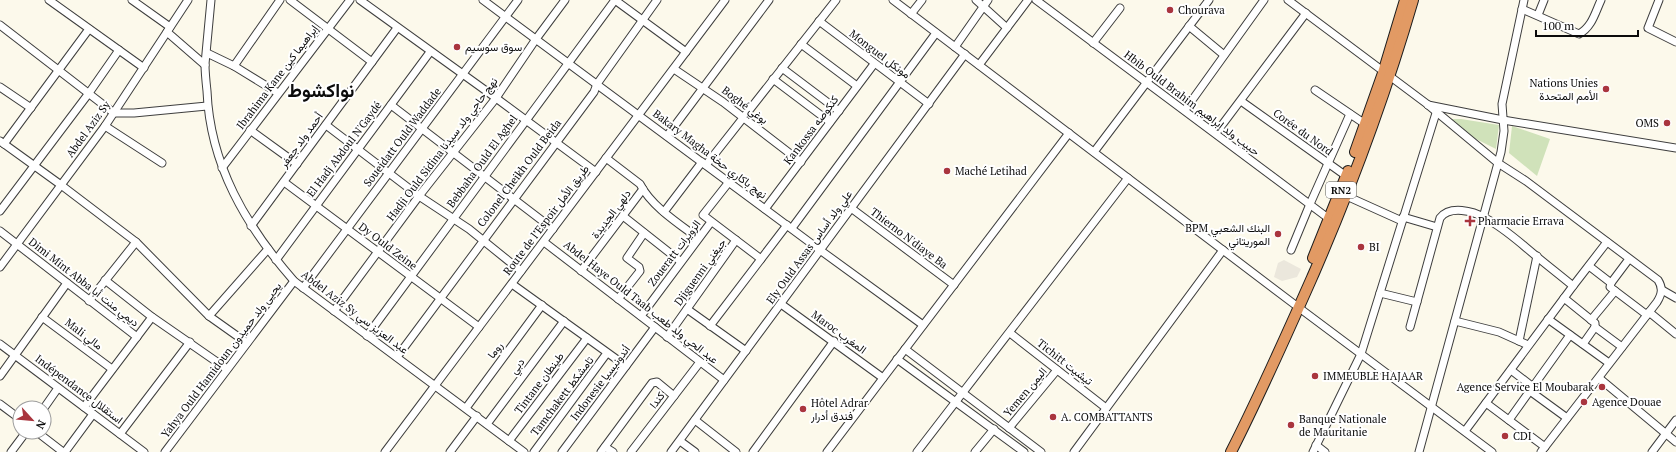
<svg xmlns="http://www.w3.org/2000/svg" width="1676" height="452" font-family="'PT Serif',Vazirmatn,serif">
	<style>
		.green { fill: #d0e2ba }
		.plaza { fill: #ebe7dc }
		.lines { fill: none; stroke-linecap: round; stroke-linejoin: round }
		.minor-casing { stroke: #3e3e3e; stroke-width: 9 }
		.highway-casing { stroke: #1c1c1c; stroke-width: 12 }
		.minor { stroke: #fff; stroke-width: 7 }
		.highway { stroke: #e29a64; stroke-width: 10 }
		.poi-dot { fill: #a9353e; stroke: #fff; stroke-width: 1.5 }
		.labels { text-anchor: middle; stroke-width: 4; stroke-linejoin: round; paint-order: stroke }
		.shield { fill: #fff; stroke: #545454; stroke-width: 1 }
		.shield-label { font-size: 10px; font-weight: bold; fill: #0b0b0b }
		.poi-label { font-size: 11px; fill: #0b0b0b; stroke: #fff; text-anchor: start }
		.street-label { font-size: 11px; fill: #0b0b0b; stroke: #fff }
		.town-label { font-size: 19px; font-weight: bold; fill: #0b0b0b; stroke: #fff }
	</style>
	<rect width="100%" height="100%" fill="#fcf9eb"/>
	<g class="green">
		<path d="M1448 119H1461L1499 125 1496 149 1462 132Z"/>
		<path d="M1512 126 1550 139 1537 176 1509 153Z"/>
	</g>
	<path class="plaza" d="M1284 260 1301 269 1297 277 1282 281 1274 277 1278 263Z"/>
	<g class="lines">
		<defs>
			<g id="minor">
				<path d="M49 0 144 68"/>
				<path d="M132 0 170 27"/>
				<path d="M211 0C209 21 207 43 205 64 205 73 206 82 207 91 210 165 246 226 294 281L524 452"/>
				<path d="M290 0 372 62"/>
				<path d="M360 0 496 98 596 172"/>
				<path d="M483 0 820 250 923 325"/>
				<path d="M615 0 686 52"/>
				<path d="M893 0 1294 304 1492 452"/>
				<path d="M976 0 1007 28"/>
				<path d="M1036 0 1332 221"/>
				<path d="M1288 0 1427 104 1498 163 1526 181 1658 280C1663 288 1662 294 1657 302L1541 452"/>
				<path d="M1659 0 1648 28 1676 42"/>
				<path d="M1522 9 1579 34C1592 27 1595 13 1601 0"/>
				<path d="M911 14 922 0"/>
				<path d="M1538 15 1544 0"/>
				<path d="M819 21 929 104"/>
				<path d="M0 25 114 113H134L207 106"/>
				<path d="M1189 26 1224 55"/>
				<path d="M167 32 205 65"/>
				<path d="M1093 43 1120 8"/>
				<path d="M801 44 857 86"/>
				<path d="M955 47 988 0"/>
				<path d="M207 53 234 66 278 93"/>
				<path d="M979 65 1028 0"/>
				<path d="M234 66 280 0"/>
				<path d="M782 68 839 111"/>
				<path d="M674 69 723 102 801 162"/>
				<path d="M773 79 830 122"/>
				<path d="M0 87 31 108"/>
				<path d="M1315 90 1368 126"/>
				<path d="M1241 101 1349 178"/>
				<path d="M391 105 553 229"/>
				<path d="M1428 105 1503 120 1676 148"/>
				<path d="M1185 110 1264 0"/>
				<path d="M326 125 419 196 469 229 521 271"/>
				<path d="M105 126 162 163"/>
				<path d="M250 130 297 164"/>
				<path d="M1216 133 1306 13"/>
				<path d="M667 136 769 0"/>
				<path d="M0 141 61 185 136 242 209 316 247 343"/>
				<path d="M4 144 89 29"/>
				<path d="M1094 152 1209 0"/>
				<path d="M606 158 640 184C651 206 679 224 698 238"/>
				<path d="M706 165 836 0"/>
				<path d="M222 168 350 0"/>
				<path d="M284 182 479 327"/>
				<path d="M729 182 703 215 761 259"/>
				<path d="M1342 194 1402 221"/>
				<path d="M851 208 954 285"/>
				<path d="M765 209 874 64"/>
				<path d="M0 211 89 93 119 50"/>
				<path d="M664 212 702 162"/>
				<path d="M623 216 680 261"/>
				<path d="M1403 217 1437 227"/>
				<path d="M251 226 397 28"/>
				<path d="M792 228 936 33"/>
				<path d="M0 231 137 337"/>
				<path d="M544 242 724 380"/>
				<path d="M1291 250 1310 204 1350 114"/>
				<path d="M1629 259 1611 283 1610 287 1647 315"/>
				<path d="M276 260 430 52"/>
				<path d="M1589 266 1611 283"/>
				<path d="M0 267 105 126 188 0"/>
				<path d="M581 271 643 189"/>
				<path d="M105 280 152 317 227 369"/>
				<path d="M512 284 626 366"/>
				<path d="M303 288 518 0"/>
				<path d="M1662 290 1676 298"/>
				<path d="M1380 293 1417 302"/>
				<path d="M1564 298 1595 323V327L1583 344"/>
				<path d="M618 299 640 271 639 267 627 258 644 233"/>
				<path d="M89 301 136 242"/>
				<path d="M781 304 883 378"/>
				<path d="M687 309 746 351"/>
				<path d="M334 311 419 196 496 98 536 39 565 0"/>
				<path d="M1649 312 1676 334"/>
				<path d="M209 316 268 249"/>
				<path d="M641 316 711 222"/>
				<path d="M42 317 112 369"/>
				<path d="M1548 319 1609 363"/>
				<path d="M1591 320 1615 291"/>
				<path d="M1455 321 1499 332 1528 345"/>
				<path d="M710 326 787 225"/>
				<path d="M1410 327 1440 218C1450 205 1473 211 1485 218 1499 225 1511 235 1523 245 1539 259 1556 272 1573 286"/>
				<path d="M1595 327 1622 347"/>
				<path d="M1010 333 1106 408"/>
				<path d="M367 336 615 0"/>
				<path d="M667 337 736 240"/>
				<path d="M1519 341 1537 256"/>
				<path d="M0 344 144 452"/>
				<path d="M905 349 1041 452"/>
				<path d="M397 357 594 92 597 84 657 0"/>
				<path d="M897 359 1024 452"/>
				<path d="M1511 370 1533 387"/>
				<path d="M0 376 67 283"/>
				<path d="M1599 378 1676 442"/>
				<path d="M1530 391 1567 418"/>
				<path d="M1486 403 1545 447"/>
				<path d="M0 404 20 419"/>
				<path d="M84 407 152 317"/>
				<path d="M44 408 58 388"/>
				<path d="M466 408 542 305"/>
				<path d="M695 420 736 452"/>
				<path d="M1509 420 1570 335"/>
				<path d="M487 424 564 321"/>
				<path d="M1009 428 1057 370"/>
				<path d="M1465 431 1573 286 1607 242"/>
				<path d="M37 432 63 452"/>
				<path d="M120 434 190 342"/>
				<path d="M509 441 587 338"/>
				<path d="M680 441 695 452"/>
				<path d="M1316 445 1325 452"/>
				<path d="M605 447 613 452"/>
				<path d="M11 452 26 432"/>
				<path d="M65 452 93 414"/>
				<path d="M165 452 294 281"/>
				<path d="M385 452 725 0"/>
				<path d="M450 452 477 416"/>
				<path d="M534 452 607 353"/>
				<path d="M562 452 655 327"/>
				<path d="M601 452 652 383 657 382 674 396"/>
				<path d="M631 452 700 362"/>
				<path d="M671 452 965 54"/>
				<path d="M753 452 834 341"/>
				<path d="M827 452 1069 133"/>
				<path d="M917 452 1128 178"/>
				<path d="M975 452 994 429"/>
				<path d="M1074 452 1223 250"/>
				<path d="M1313 452 1361 354 1436 113"/>
				<path d="M1419 452 1501 152 1504 131 1502 104 1524 0"/>
				<path d="M1652 452 1676 420"/>
			</g>
			<g id="highway">
				<path d="M1355 152 1383 73 1405 0"/>
				<path d="M1313 258 1348 171"/>
				<path d="M1231 452C1261 393 1287 334 1314 273 1352 185 1386 93 1413 0"/>
			</g>
		</defs>
		<use href="#minor" class="minor-casing"/>
		<use href="#highway" class="highway-casing"/>
		<use href="#minor" class="minor"/>
		<use href="#highway" class="highway"/>
	</g>
	<g class="poi-dot">
		<circle cx="1170" cy="10" r="4"/>
		<circle cx="457" cy="47" r="4"/>
		<circle cx="1606" cy="89" r="4"/>
		<circle cx="1667" cy="123" r="4"/>
		<circle cx="947" cy="171" r="4"/>
		<path d="M1468 215h4v4h4v4h-4v4h-4v-4h-4v-4h4z"/>
		<circle cx="1278" cy="234" r="4"/>
		<circle cx="1361" cy="247" r="4"/>
		<circle cx="1315" cy="376" r="4"/>
		<circle cx="1602" cy="387" r="4"/>
		<circle cx="1584" cy="402" r="4"/>
		<circle cx="803" cy="409" r="4"/>
		<circle cx="1053" cy="417" r="4"/>
		<circle cx="1291" cy="425" r="4"/>
		<circle cx="1505" cy="436" r="4"/>
	</g>
	<g class="labels">
		<rect class="shield" x="1326" y="182" width="30" height="16" rx="3"/>
		<g class="shield-label">
			<text x="1341" y="194">RN2</text>
		</g>
		<g class="poi-label">
			<text x="1178" y="14">Chourava</text>
			<text x="465" y="51">سوق سوسيم</text>
			<text x="1598" y="87" text-anchor="end">Nations Unies<tspan x="1598" dy="13">الأمم المتحدة</tspan></text>
			<text x="1659" y="127" text-anchor="end">OMS</text>
			<text x="955" y="175">Maché Letihad</text>
			<text x="1478" y="225">Pharmacie Errava</text>
			<text x="1270" y="232" text-anchor="end">BPM البنك الشعبي<tspan x="1270" dy="13">الموريتاني</tspan></text>
			<text x="1369" y="251">BI</text>
			<text x="1323" y="380">IMMEUBLE HAJAAR</text>
			<text x="1594" y="391" text-anchor="end">Agence Service El Moubarak</text>
			<text x="1592" y="406">Agence Douae</text>
			<text x="811" y="407">Hôtel Adrar<tspan x="811" dy="13">فندق أدرار</tspan></text>
			<text x="1061" y="421">A. COMBATTANTS</text>
			<text x="1299" y="423">Banque Nationale<tspan x="1299" dy="13">de Mauritanie</tspan></text>
			<text x="1513" y="440">CDI</text>
		</g>
		<g class="street-label">
			<text transform="translate(880 54) rotate(37)" y="4">Monguel مونكل</text>
			<text transform="translate(277 77) rotate(-53)" y="4">Ibrahima Kane إبراهيما كين</text>
			<text transform="translate(1192 103) rotate(37)" y="4">Hbib Ould Brahim حبيب ولد إبراهيم</text>
			<text transform="translate(745 105) rotate(37)" y="4">Boghé بوغي</text>
			<text transform="translate(88 129) rotate(-54)" y="4">Abdel Aziz Sy</text>
			<text transform="translate(811 130) rotate(-53)" y="4">Kankossa كنكوصه</text>
			<text transform="translate(1303 132) rotate(36)" y="4">Corée du Nord</text>
			<text transform="translate(402 137) rotate(-53)" y="4">Soueidatt Ould Waddade</text>
			<text transform="translate(301 140) rotate(-54)" y="4">أحمد ولد جعفر</text>
			<text transform="translate(344 149) rotate(-53)" y="4">El Hadj Abdoul N'Gaydé</text>
			<text transform="translate(442 149) rotate(-53)" y="4">Hadji Ould Sidina نهج حاجي ولد سيدنا</text>
			<text transform="translate(710 154) rotate(37)" y="4">Bakary Magha نهج باكاري حخة</text>
			<text transform="translate(482 161) rotate(-54)" y="4">Bebbaha Ould El Aghel</text>
			<text transform="translate(519 173) rotate(-53)" y="4">Colonel Cheikh Ould Beida</text>
			<text transform="translate(611 214) rotate(-53)" y="4">دلهي الجديدة</text>
			<text transform="translate(546 220) rotate(-53)" y="4">Route de l’Espoir طريق الأمل</text>
			<text transform="translate(909 238) rotate(37)" y="4">Thierno N'diaye Ba</text>
			<text transform="translate(388 246) rotate(37)" y="4">Dy Ould Zeine</text>
			<text transform="translate(809 247) rotate(-54)" y="4">Ely Ould Assas علي ولد أساس</text>
			<text transform="translate(674 253) rotate(-53)" y="4">Zoueratt الزويرات</text>
			<text transform="translate(700 272) rotate(-54)" y="4">Djiguenni جيغني</text>
			<text transform="translate(84 282) rotate(38)" y="4">Dimi Mint Abba ديمي منت أبا</text>
			<text transform="translate(641 302) rotate(38)" y="4">Abdel Haye Ould Taab عبد الحي ولد طعب</text>
			<text transform="translate(355 312) rotate(37)" y="4">Abdel Aziz Sy عبد العزيز سي</text>
			<text transform="translate(839 332) rotate(36)" y="4">Maroc المغرب</text>
			<text transform="translate(84 334) rotate(37)" y="4">Mali مالي</text>
			<text transform="translate(495 350) rotate(-53)" y="4">روما</text>
			<text transform="translate(221 360) rotate(-53)" y="4">Yahya Ould Hamidoun يحيى ولد حميدون</text>
			<text transform="translate(1065 362) rotate(38)" y="4">Tichitt تيشيت</text>
			<text transform="translate(517 366) rotate(-53)" y="4">دبي</text>
			<text transform="translate(539 383) rotate(-53)" y="4">Tintane طينطان</text>
			<text transform="translate(600 383) rotate(-53)" y="4">Indonesie أندونيسيا</text>
			<text transform="translate(79 389) rotate(37)" y="4">Indépendance استقلال</text>
			<text transform="translate(1025 392) rotate(-50)" y="4">Yemen اليمن</text>
			<text transform="translate(562 396) rotate(-53)" y="4">Tamchakett تامشكط</text>
			<text transform="translate(657 400) rotate(-52)" y="4">كندا</text>
		</g>
		<g class="town-label">
			<text x="321" y="97">نواكشوط</text>
		</g>
	</g>
	<g transform="translate(32 420) rotate(117)"><circle r="19" fill="#ffffff" stroke="#9d9d9d"/>
	<path d="M0-3L7 15L0 10L-7 15Z" fill="#a9353e"/>
	<text y="-6" font-size="11" font-weight="bold" text-anchor="middle" fill="#0b0b0b">N</text>
	</g>
	<path d="M1536 30v6h102v-6" fill="none" stroke="#0b0b0b" stroke-width="2"/>
	<text x="1542" y="30" font-size="12" fill="#0b0b0b" stroke="#ffffff" stroke-width="3" paint-order="stroke">100 m</text>
</svg>
